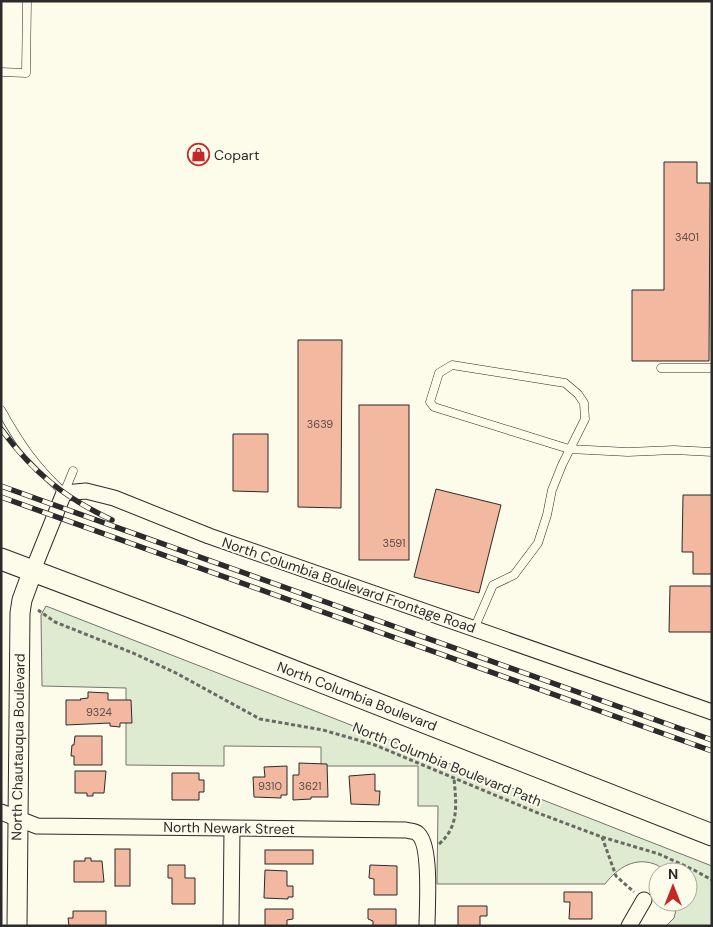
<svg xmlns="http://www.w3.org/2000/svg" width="713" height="927" font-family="'DM Sans',sans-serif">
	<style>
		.green { fill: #deebd1; stroke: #74746e }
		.building { fill: #f2b8a0; stroke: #2b2b2b }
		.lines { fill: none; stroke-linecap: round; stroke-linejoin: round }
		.service-casing { stroke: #2b2b2b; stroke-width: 9 }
		.minor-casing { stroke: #2b2b2b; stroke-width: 17 }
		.tertiary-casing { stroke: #2b2b2b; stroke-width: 21 }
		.secondary-casing { stroke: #2b2b2b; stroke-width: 23 }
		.path { stroke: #6a6964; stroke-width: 3; stroke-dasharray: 4 2.5; stroke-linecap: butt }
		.service { stroke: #fdfbea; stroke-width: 8 }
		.minor { stroke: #fdfbea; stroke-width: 15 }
		.tertiary { stroke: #fdfbea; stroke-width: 19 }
		.secondary { stroke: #fdfbea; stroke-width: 21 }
		.rail-casing { stroke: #2b2b2b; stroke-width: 5.5 }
		.rail { stroke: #fdfbea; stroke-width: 4; stroke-dasharray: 11; stroke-linecap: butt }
		.labels { text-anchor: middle; stroke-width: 4; stroke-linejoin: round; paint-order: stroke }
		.number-label { font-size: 11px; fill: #5d4e48 }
		.poi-label { font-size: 14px; fill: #2b2b2b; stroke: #fdfbea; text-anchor: start }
		.street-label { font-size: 14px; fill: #2b2b2b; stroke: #fdfbea }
	</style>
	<rect width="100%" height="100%" fill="#fdfbea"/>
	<path class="green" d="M46 606 712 866V926H666L674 918 678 902H688V872C682 872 673 874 668 872 664 871 661 867 657 865 636 856 618 867 605 884H437L438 806H418V766H321V747L224 746V766L126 765V688L42 686 41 615Z"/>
	<g class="building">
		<path d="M664 162H697V183H710L709 361H632V290H664Z"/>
		<path d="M298 340H342L341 508 298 507Z"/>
		<rect x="359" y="405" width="50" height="155"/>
		<path d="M233 434H268V492L233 491Z"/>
		<path d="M436 489 501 505 479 593 414 577Z"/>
		<path d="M683 495H712V574H693V552H682Z"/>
		<path d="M670 586H712V632H669Z"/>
		<path d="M88 692 108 693V700H131L132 723H120V727L110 726V723L66 725V700H81L80 699 88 698Z"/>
		<path d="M75 736H102V765H74V756H71L72 745H74Z"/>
		<path d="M299 763 327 764 328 797H311V799L293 800V775H299Z"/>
		<path d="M287 766V795H281V798L254 797 253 777H265L264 767Z"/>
		<path d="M75 771H106L104 793H93V796H87V793H75Z"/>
		<path d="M172 773H199V780H204V792H199V800H172Z"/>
		<path d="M375 774V791H380L379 805 351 804 349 776Z"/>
		<rect x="115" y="849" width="15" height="37"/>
		<rect x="265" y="850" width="48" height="14"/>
		<path d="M85 858H91V861H102L104 882H74V861H85Z"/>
		<path d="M168 865H185V878H195V904H172V878H168Z"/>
		<path d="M370 865 397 866V895H374V879L369 878Z"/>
		<path d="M265 870 287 871V886H293V897H288V899L264 898Z"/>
		<path d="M564 892H592V919H569L570 902H564Z"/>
		<path d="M458 906H487V916H480V926H458Z"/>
		<path d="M265 909H293V919L287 920V926H265Z"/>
		<path d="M368 909H396V926H373V921L368 919Z"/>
		<path d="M73 911H106V926H69L68 918H73Z"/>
	</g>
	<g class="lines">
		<defs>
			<g id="service">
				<path d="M1 72 26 73 27 1"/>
				<path d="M661 368H712"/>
				<path d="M1 410C20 444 35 466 64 493L73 471"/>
				<path d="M474 629 493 585 514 575 538 543 547 515 552 490 562 465 585 419 584 403 578 394 565 383 452 365 439 373 430 402 434 407 569 449 628 452 674 450 712 452"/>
			</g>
			<g id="minor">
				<path d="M33 570 64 493 86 491 114 498 209 536 712 712"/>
				<path d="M1 812 37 826 406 830C409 831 415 831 417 833 432 843 427 907 427 926"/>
				<path d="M231 926 232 829"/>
				<path d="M629 926 644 900"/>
			</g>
			<path id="tertiary" d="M17 926 20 613 22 600 33 570"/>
			<path id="secondary" d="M1 559 179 626 712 835"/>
		</defs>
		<use href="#service" class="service-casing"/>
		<use href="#minor" class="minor-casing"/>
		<use href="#tertiary" class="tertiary-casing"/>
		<use href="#secondary" class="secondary-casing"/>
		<g class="path">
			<path d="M38 610 55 622 133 653 176 673 260 719 323 730 375 745 538 813 602 837 659 854 694 870 712 880"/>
			<path d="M602 837 616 876 634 892"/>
			<path d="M439 844C460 826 456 803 454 778"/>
		</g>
		<use href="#service" class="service"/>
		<use href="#minor" class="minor"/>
		<use href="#tertiary" class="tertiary"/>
		<use href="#secondary" class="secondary"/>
		<defs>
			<g id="rail">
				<path d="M1 429C33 472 63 497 112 520"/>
				<path d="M1 486 712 740"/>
				<path d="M1 497 712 751"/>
			</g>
		</defs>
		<use href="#rail" class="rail-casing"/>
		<use href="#rail" class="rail"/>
	</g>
	<defs>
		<symbol id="shop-ring" viewBox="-11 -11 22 22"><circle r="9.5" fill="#fdfbea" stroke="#c62828" stroke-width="1.5"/><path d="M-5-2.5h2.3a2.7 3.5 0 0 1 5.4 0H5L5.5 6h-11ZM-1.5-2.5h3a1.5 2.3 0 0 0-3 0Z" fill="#c62828"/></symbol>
	</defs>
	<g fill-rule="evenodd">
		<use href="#shop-ring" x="186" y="142" width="25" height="25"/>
	</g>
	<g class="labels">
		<g class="number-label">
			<text x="687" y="241">3401</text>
			<text x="320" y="428">3639</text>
			<text x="394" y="547">3591</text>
			<text x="99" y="716">9324</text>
			<text x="270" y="790">9310</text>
			<text x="310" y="790">3621</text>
		</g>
		<g class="poi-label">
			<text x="214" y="160">Copart</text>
		</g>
		<g class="street-label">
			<text transform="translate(349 585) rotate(19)" y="5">North Columbia Boulevard Frontage Road</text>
			<text transform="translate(357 696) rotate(21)" y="5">North Columbia Boulevard</text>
			<text transform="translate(18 747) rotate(-89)" y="5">North Chautauqua Boulevard</text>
			<text transform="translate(447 764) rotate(22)" y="5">North Columbia Boulevard Path</text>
			<text transform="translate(229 828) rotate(1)" y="5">North Newark Street</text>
		</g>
	</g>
	<rect width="713" height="927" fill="none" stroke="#2b2b2b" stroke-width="5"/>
	<g transform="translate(673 887)"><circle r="24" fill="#fdfbea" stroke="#a9a89e"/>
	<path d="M0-4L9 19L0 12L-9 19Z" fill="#c62828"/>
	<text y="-8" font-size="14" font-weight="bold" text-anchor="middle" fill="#2b2b2b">N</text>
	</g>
</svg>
